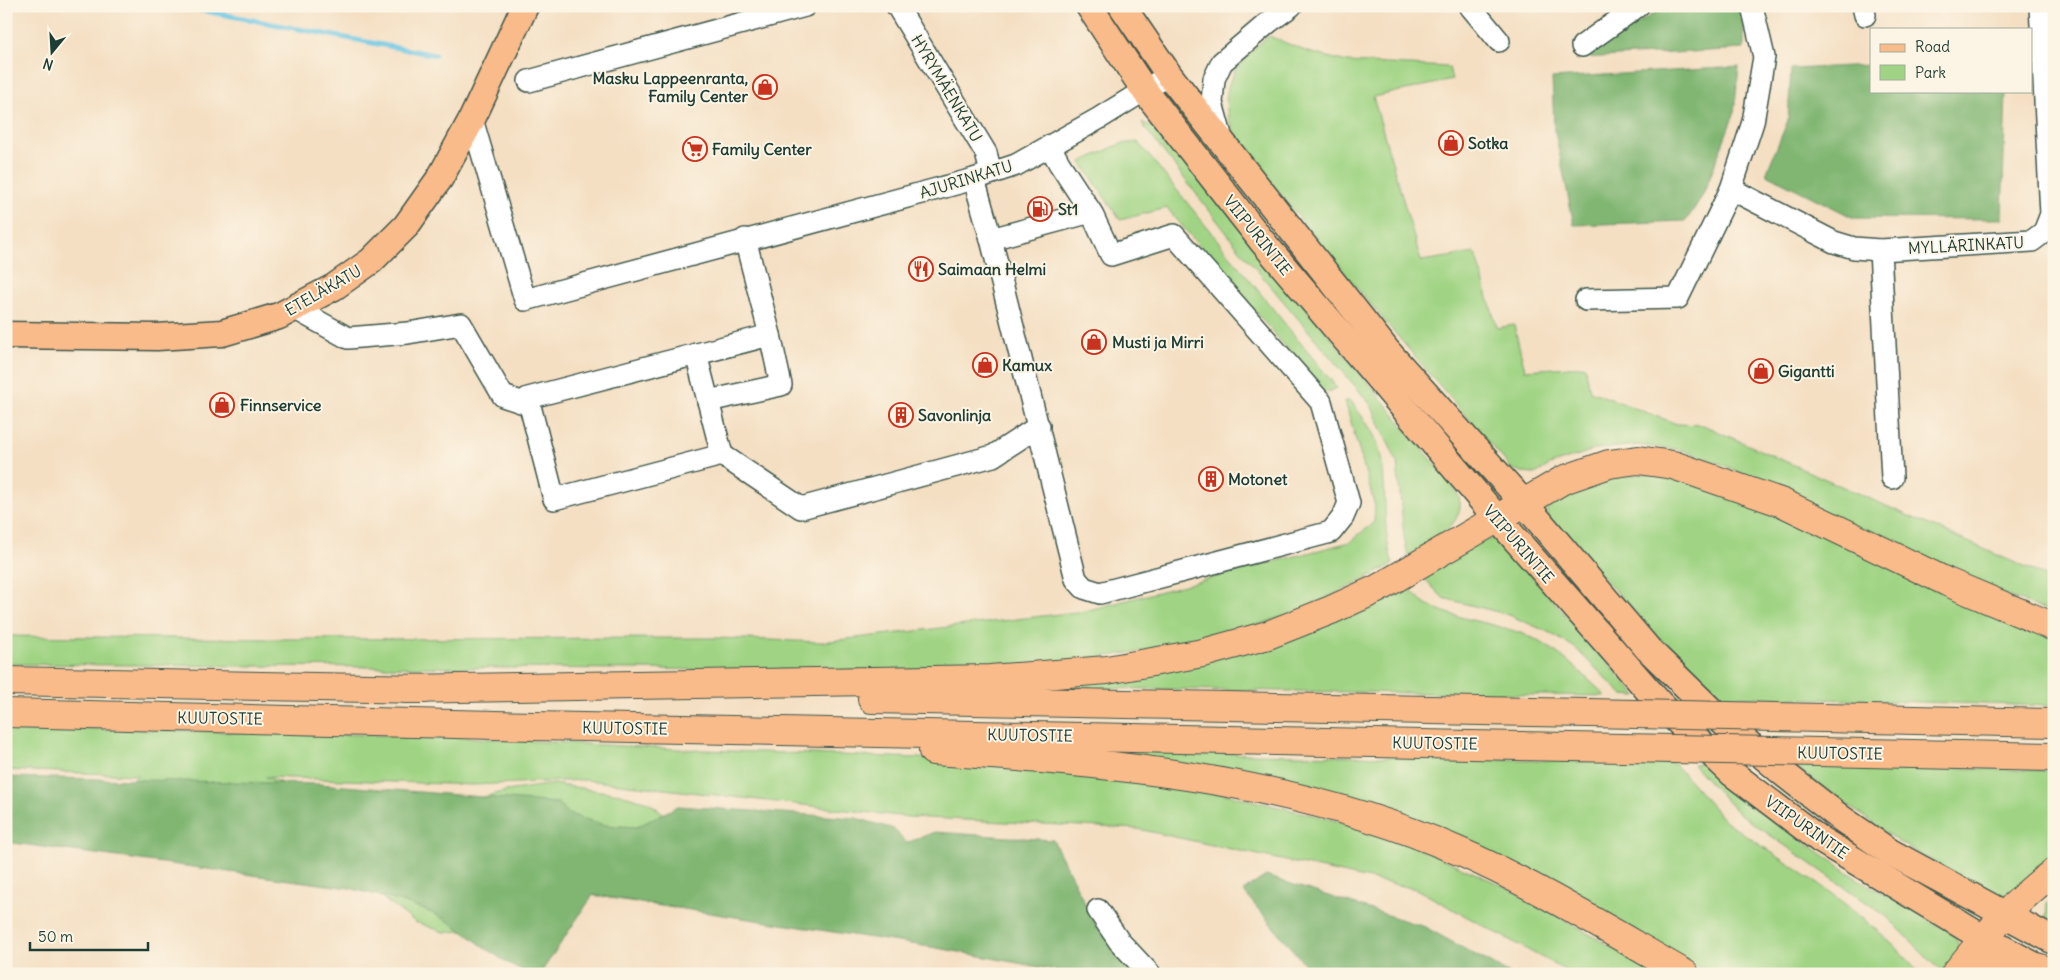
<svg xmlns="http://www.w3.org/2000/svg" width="2060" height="980" font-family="Delius,sans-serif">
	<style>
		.green { fill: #a0d484; stroke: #60885c }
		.forest { fill: #80b672; stroke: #507a53 }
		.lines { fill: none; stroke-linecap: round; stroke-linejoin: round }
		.stream { stroke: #65c5e3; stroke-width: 5 }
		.minor-casing { stroke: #3f5549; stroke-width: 24 }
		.major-casing { stroke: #3f5549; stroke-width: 29 }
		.highway-casing { stroke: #3f5549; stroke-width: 30 }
		.minor { stroke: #fff; stroke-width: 21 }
		.major { stroke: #fabb8b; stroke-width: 26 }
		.highway { stroke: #fabb8b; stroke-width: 28 }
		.highway-bridge-casing { stroke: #3f5549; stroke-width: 30; stroke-linecap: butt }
		.highway-bridge { stroke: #fabb8b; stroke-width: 28 }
		.labels { text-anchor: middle; stroke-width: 4; stroke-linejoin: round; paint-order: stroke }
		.poi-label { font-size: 16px; font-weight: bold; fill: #1f3d34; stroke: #fcf5e5; text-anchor: start }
		.street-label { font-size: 16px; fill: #1f3d34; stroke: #fcf5e5 }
	</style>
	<rect width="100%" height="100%" fill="#fcf5e5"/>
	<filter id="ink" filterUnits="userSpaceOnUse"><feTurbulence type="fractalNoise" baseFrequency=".02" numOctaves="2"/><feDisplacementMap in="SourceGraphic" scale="10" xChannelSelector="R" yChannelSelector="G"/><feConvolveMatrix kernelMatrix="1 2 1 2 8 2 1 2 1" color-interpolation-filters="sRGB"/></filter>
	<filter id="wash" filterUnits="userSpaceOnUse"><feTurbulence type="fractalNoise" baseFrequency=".0096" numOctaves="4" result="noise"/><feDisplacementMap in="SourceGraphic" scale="20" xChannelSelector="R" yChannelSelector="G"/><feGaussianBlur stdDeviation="1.12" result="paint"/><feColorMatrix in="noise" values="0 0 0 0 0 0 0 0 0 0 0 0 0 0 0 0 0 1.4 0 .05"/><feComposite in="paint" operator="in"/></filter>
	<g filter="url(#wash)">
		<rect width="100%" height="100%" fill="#f4dfc3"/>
		<g class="green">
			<path d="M1269 36 1308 52 1347 62 1449 67 1452 80 1373 97 1421 261 1475 253 1497 328 1514 325 1525 370 1585 366 1590 391 1677 424 1703 425 2054 580V613L2005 595 1719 463 1682 450 1638 445 1596 449 1550 465 1535 474 1522 473 1512 469C1436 381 1359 293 1287 202 1268 177 1235 146 1228 115 1219 80 1244 56 1269 36Z"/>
			<path d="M1142 122 1154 128 1172 145 1435 464C1442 474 1453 484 1458 495 1470 523 1427 545 1408 556L1404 537 1397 462 1371 405 1240 250 1145 128Z"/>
			<path d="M1138 142 1337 388 1325 393 1167 208 1120 220 1081 162 1120 144Z"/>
			<path d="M1345 401H1351C1359 413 1371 427 1376 440 1391 480 1379 524 1393 564L1354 585 1300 610 1226 636 1164 648 1059 663 887 671 6 664V636L269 639 717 638 822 642 1085 611 1350 542 1374 522 1375 506Z"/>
			<path d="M1644 474 1678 478 1769 509 2054 636V706L1714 696 1547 518V502L1585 482Z"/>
			<path d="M1493 539 1500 542 1510 552 1637 696 1623 695 1574 647 1548 632 1509 615 1443 598 1422 576 1477 542Z"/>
			<path d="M1404 583C1412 590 1420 602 1430 606 1463 622 1500 623 1533 638 1561 652 1583 675 1606 696L1035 687Z"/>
			<path d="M6 727 459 737 677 749 919 758 1093 775 1209 790 1382 832 1508 888 1659 974H1572L1416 889 1138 829 908 817 585 780 472 785 266 777 347 808 435 810 506 791 554 784 620 794 648 802 701 841 709 886 674 908 591 895 517 929 444 932 415 922 381 897 355 874 129 785 137 775 6 770Z"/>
			<path d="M1068 750 1674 763 1725 821 1833 894 1892 943 1921 974H1711L1412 821 1315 788 1222 770Z"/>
			<path d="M1705 763 1776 822 1855 877 1953 934C1966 952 1955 958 1943 973L1886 916 1737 812 1693 764Z"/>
			<path d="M1790 763 2054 771V862L2005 902 1897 841Z"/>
			<path d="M2054 896V921L2046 919 2047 904Z"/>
		</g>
		<g class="forest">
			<path d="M1666 6H1741L1744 11V49L1582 58Z"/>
			<path d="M1871 65V91H2006L2002 219 1854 218 1766 174 1788 120 1791 69Z"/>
			<path d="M1739 67 1734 114 1703 195 1686 221 1574 225 1554 127 1552 78Z"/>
			<path d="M6 777 319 784 558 803 569 814 604 825 637 827 678 806 856 818 894 829 906 843 935 832 1053 840 1097 927 1139 974H1076L943 949 593 895 540 974C511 974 470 933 444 919 416 904 380 896 349 888L6 842Z"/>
			<path d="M1266 876 1425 927 1510 974H1313L1243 891Z"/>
		</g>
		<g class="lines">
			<path class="stream" d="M179 6 435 55"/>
		</g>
	</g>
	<g filter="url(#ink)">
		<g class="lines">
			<defs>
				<g id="minor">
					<path d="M897 6 986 153 991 173"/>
					<path d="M1470 6 1499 41"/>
					<path d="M1863 6 1865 15"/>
					<path d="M1582 46 1638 6"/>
					<path d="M529 81 805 6"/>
					<path d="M472 119 525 300 974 179 1016 165 1098 119 1169 75"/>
					<path d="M1222 139 1212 103 1214 79 1222 62 1269 22 1291 6"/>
					<path d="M974 179 991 239 1076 579 1084 588 1100 593 1331 532 1343 517 1349 503 1321 402 1174 235 1111 255 1091 212"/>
					<path d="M1731 189 1834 242 1854 248 1880 250 2032 241 2044 232 2051 214 2040 6"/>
					<path d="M745 239 770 335 528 398 554 499 722 455 801 508 993 456 1039 426"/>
					<path d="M991 239 1091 212 1059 163 1050 146"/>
					<path d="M1880 250 1892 478"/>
					<path d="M1586 300 1678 298 1731 189 1753 122 1764 57 1752 6"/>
					<path d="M294 308 348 338 408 333 461 324 503 396 530 405"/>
					<path d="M696 354 722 455"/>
					<path d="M708 401 781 385 770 335"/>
					<path d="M1098 910 1119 941 1150 974"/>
				</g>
				<g id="major">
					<path d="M1089 6 1145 91 1262 241 1496 517 1662 706 1733 774 1819 839 1983 938 2041 969"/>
					<path d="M1122 6 1169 75 1388 352 1523 502 1648 649 1723 722 1783 773 1842 819 1890 852 2054 941"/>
					<path d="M6 335 157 337 222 333 279 316 334 287 371 261 406 226 440 178 472 119 525 6"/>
				</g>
				<g id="highway">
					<path d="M6 681 424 689"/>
					<path d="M406 689 990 679 1107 670 1203 653 1268 635 1331 610 1377 589 1563 480 1609 464 1638 460 1673 465 1783 503 1947 582 2054 627"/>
					<path d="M872 699 1588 713"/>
					<path d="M6 713 534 726 1623 748"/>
					<path d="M1824 718 2054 723"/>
					<path d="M933 751C1110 762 1292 779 1456 850 1536 885 1610 931 1685 974"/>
					<path d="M1866 753 2054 757"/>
					<path d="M1955 974C1984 937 2015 900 2054 872"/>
					<path d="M1974 974C1997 965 2015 963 2040 968"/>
				</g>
			</defs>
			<use href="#minor" class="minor-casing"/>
			<use href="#major" class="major-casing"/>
			<use href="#highway" class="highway-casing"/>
			<use href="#minor" class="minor"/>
			<use href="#major" class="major"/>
			<use href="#highway" class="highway"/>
			<defs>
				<g id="highway-bridge">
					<path d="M1588 713 1824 718"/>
					<path d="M1623 748 1866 753"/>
				</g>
			</defs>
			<use href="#highway-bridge" class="highway-bridge-casing"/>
			<use href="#highway-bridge" class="highway-bridge"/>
		</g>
	</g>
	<defs>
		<symbol id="shop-ring" viewBox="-11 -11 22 22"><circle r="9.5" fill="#fcf5e5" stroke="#c8321e" stroke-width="1.5"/><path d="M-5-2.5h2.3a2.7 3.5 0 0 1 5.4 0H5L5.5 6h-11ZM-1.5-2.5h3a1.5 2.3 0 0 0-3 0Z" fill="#c8321e"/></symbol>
		<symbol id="supermarket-ring" viewBox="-11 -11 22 22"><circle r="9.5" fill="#fcf5e5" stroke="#c8321e" stroke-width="1.5"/><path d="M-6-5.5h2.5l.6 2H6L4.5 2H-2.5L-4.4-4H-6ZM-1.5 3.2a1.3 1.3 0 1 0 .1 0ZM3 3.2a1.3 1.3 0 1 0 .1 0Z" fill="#c8321e"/></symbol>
		<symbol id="fuel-ring" viewBox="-11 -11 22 22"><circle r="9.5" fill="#fcf5e5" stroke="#c8321e" stroke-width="1.5"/><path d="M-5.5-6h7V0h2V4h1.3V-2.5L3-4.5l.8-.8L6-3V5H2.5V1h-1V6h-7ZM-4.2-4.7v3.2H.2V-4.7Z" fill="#c8321e"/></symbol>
		<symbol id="restaurant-ring" viewBox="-11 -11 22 22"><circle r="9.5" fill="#fcf5e5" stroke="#c8321e" stroke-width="1.5"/><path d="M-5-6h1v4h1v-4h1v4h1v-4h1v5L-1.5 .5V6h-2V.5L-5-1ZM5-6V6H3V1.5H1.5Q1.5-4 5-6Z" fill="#c8321e"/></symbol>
		<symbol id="building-ring" viewBox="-11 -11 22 22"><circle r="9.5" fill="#fcf5e5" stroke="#c8321e" stroke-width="1.5"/><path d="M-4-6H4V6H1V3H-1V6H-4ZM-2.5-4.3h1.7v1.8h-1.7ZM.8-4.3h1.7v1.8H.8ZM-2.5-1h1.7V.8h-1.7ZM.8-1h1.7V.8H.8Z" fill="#c8321e"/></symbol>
	</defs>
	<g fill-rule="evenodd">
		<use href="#shop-ring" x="751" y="73" width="28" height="28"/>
		<use href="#shop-ring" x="1437" y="129" width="28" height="28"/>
		<use href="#supermarket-ring" x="681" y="135" width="28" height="28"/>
		<use href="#fuel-ring" x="1026" y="195" width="28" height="28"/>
		<use href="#restaurant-ring" x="907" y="255" width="28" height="28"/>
		<use href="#shop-ring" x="1080" y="328" width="28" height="28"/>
		<use href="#shop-ring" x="971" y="351" width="28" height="28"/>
		<use href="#shop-ring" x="1747" y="357" width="28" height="28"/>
		<use href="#shop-ring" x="208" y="391" width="28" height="28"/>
		<use href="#building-ring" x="887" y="401" width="28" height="28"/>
		<use href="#building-ring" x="1197" y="465" width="28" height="28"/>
	</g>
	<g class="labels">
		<g class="poi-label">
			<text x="748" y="84" text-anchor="end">Masku Lappeenranta,<tspan x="748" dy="18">Family Center</tspan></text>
			<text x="1468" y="149">Sotka</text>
			<text x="712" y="155">Family Center</text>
			<text x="1058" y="215">St1</text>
			<text x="938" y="275">Saimaan Helmi</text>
			<text x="1112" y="348">Musti ja Mirri</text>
			<text x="1002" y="371">Kamux</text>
			<text x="1778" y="377">Gigantti</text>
			<text x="240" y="411">Finnservice</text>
			<text x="918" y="421">Savonlinja</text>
			<text x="1228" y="485">Motonet</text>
		</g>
		<g class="street-label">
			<text transform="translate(947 88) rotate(59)" y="6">HYRYMÄENKATU</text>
			<text transform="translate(966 179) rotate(-17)" y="6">AJURINKATU</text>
			<text transform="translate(1258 235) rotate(51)" y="6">VIIPURINTIE</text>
			<text transform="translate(1966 245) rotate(-3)" y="6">MYLLÄRINKATU</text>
			<text transform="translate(323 290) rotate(-30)" y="6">ETELÄKATU</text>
			<text transform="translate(1519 544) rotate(49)" y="6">VIIPURINTIE</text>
			<text transform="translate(220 718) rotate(1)" y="6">KUUTOSTIE</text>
			<text transform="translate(625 728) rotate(1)" y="6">KUUTOSTIE</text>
			<text transform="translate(1030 735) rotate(1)" y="6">KUUTOSTIE</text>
			<text transform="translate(1435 743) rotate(1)" y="6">KUUTOSTIE</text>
			<text transform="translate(1840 753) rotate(1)" y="6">KUUTOSTIE</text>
			<text transform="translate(1807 827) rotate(35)" y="6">VIIPURINTIE</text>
		</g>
	</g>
	<rect width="2060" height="980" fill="none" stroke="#fcf5e5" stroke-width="25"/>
	<rect x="1870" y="28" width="162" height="65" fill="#fcf5e5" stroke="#a4ab9e"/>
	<rect x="1880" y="44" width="25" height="8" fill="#fabb8b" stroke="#a4ab9e"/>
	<text x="1915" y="52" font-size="15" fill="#1f3d34">Road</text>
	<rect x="1880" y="65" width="25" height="15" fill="#a0d484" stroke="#a4ab9e"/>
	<text x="1915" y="78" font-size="15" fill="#1f3d34">Park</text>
	<g transform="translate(52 52) rotate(198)" stroke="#fcf5e5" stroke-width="4" paint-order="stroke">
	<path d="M0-4L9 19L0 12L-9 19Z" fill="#1f3d34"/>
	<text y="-8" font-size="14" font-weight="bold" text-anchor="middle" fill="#1f3d34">N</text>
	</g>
	<path d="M30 942v8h118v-8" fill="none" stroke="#1f3d34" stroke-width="2.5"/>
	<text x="38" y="942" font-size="15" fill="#1f3d34" stroke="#fcf5e5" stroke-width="4" paint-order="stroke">50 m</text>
</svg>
